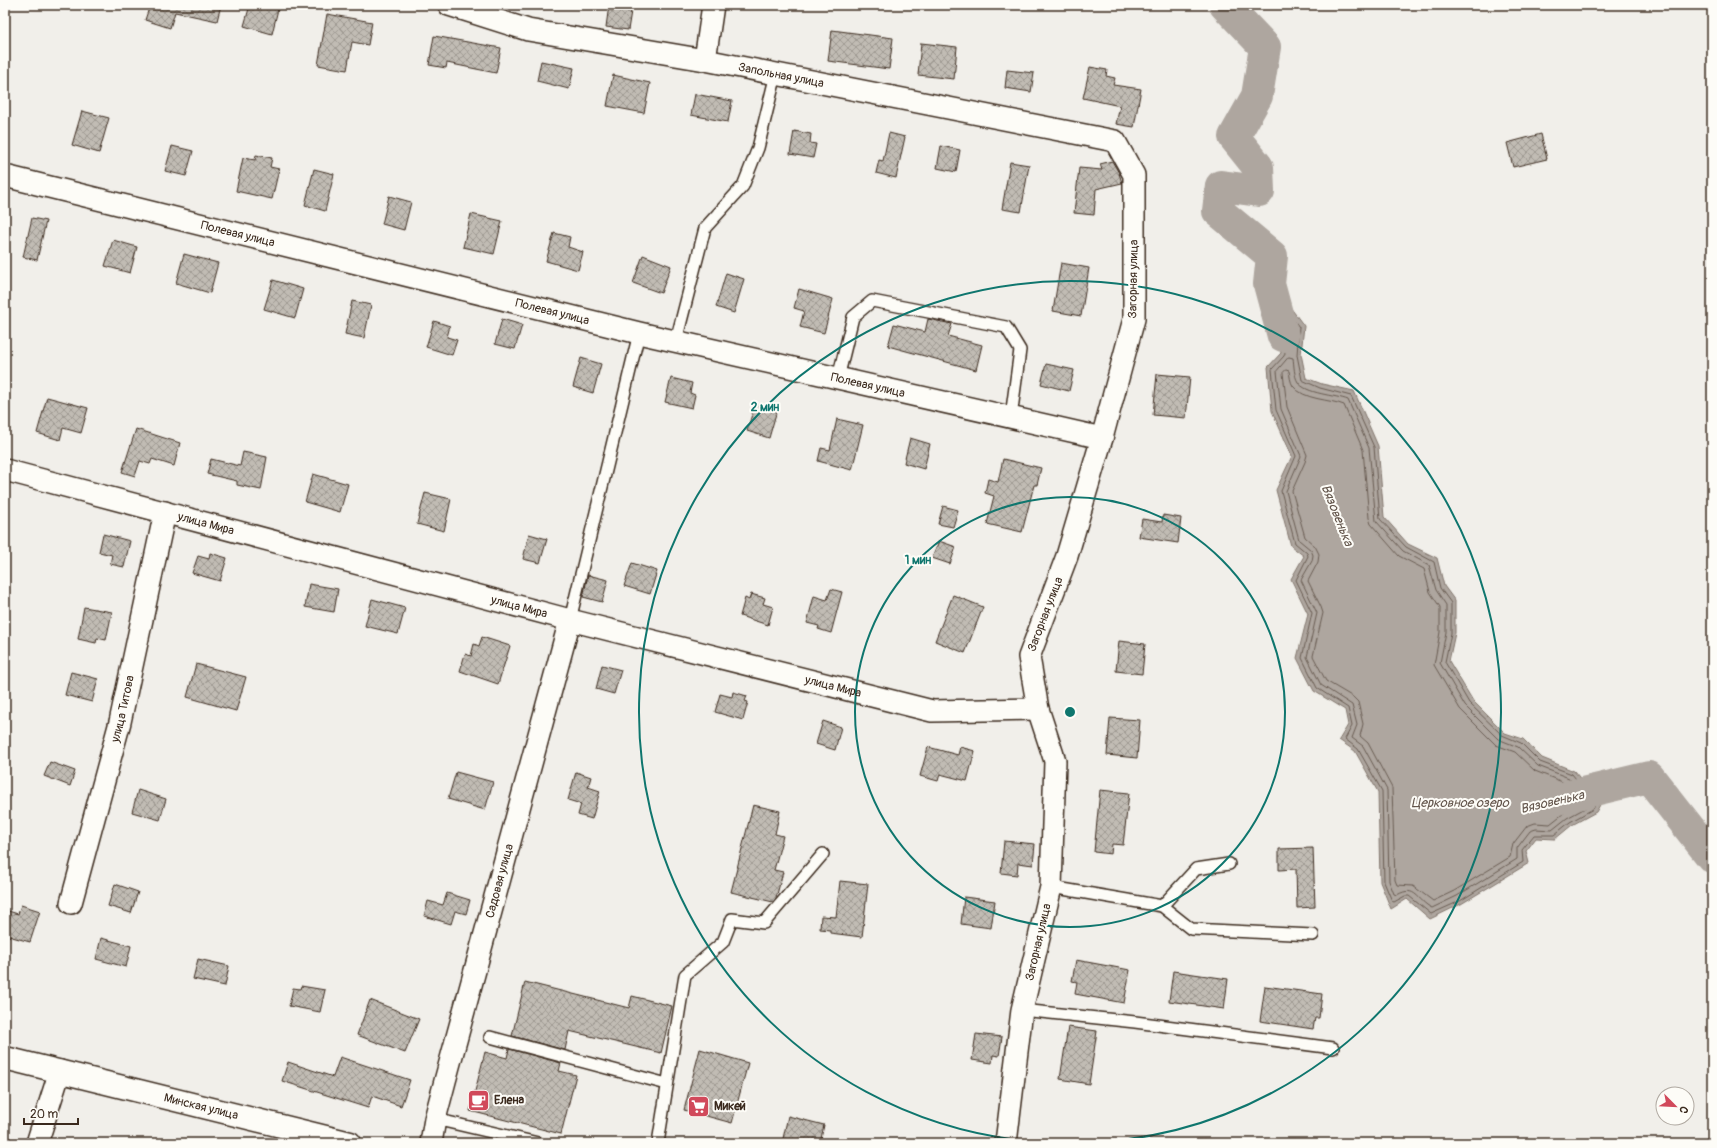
<svg xmlns="http://www.w3.org/2000/svg" width="1717" height="1148" font-family="Pangolin,sans-serif">
	<style>
		.water { fill: #aea69f; stroke: #80746b }
		.lines { fill: none; stroke-linecap: round; stroke-linejoin: round }
		.shore { stroke: #695c52; stroke-width: 1 }
		.river { stroke: #aea69f; stroke-width: 32 }
		.building { fill: url(#building-cross-hatch); stroke: #3b2a1e }
		.lane-casing { stroke: #3b2a1e; stroke-width: 14 }
		.street-casing { stroke: #3b2a1e; stroke-width: 24 }
		.primary-casing { stroke: #3b2a1e; stroke-width: 25 }
		.lane { stroke: #fdfcf7; stroke-width: 11 }
		.street { stroke: #fdfcf7; stroke-width: 21 }
		.primary { stroke: #fdfcf7; stroke-width: 22 }
		.ring { fill: none; stroke: #0f766e; stroke-width: 2 }
		.labels { text-anchor: middle; stroke-width: 4; stroke-linejoin: round; paint-order: stroke }
		.street-label { font-size: 12px; fill: #3b2a1e; stroke: #fdfcf7 }
		.poi-label { font-size: 12px; font-weight: bold; fill: #3b2a1e; stroke: #fdfcf7; text-anchor: start }
		.water-label { font-size: 13px; font-style: italic; fill: #63554b; stroke: #fdfcf7 }
		.centre { fill: #0f766e; stroke: #fdfcf7; stroke-width: 2 }
		.ring-label { font-size: 12px; text-anchor: middle; font-weight: bold; fill: #0f766e; stroke: #fdfcf7; stroke-width: 4; stroke-linejoin: round; paint-order: stroke }
	</style>
	<defs>
		<pattern id="building-cross-hatch" width="8" height="8" patternUnits="userSpaceOnUse"><rect width="8" height="8" fill="#c1bcb4"/><path d="M0 0l8 8M0 8l8-8" fill="none" stroke="#9e9992"/></pattern>
	</defs>
	<rect width="100%" height="100%" fill="#f1efea"/>
	<filter id="ink" filterUnits="userSpaceOnUse"><feTurbulence type="fractalNoise" baseFrequency=".025" numOctaves="2"/><feDisplacementMap in="SourceGraphic" scale="8" xChannelSelector="R" yChannelSelector="G"/><feConvolveMatrix kernelMatrix="1 2 1 2 8 2 1 2 1" color-interpolation-filters="sRGB"/></filter>
	<g filter="url(#ink)">
		<path class="water" d="M1279 292 1304 326 1301 354 1306 378 1322 384 1354 391 1378 446 1384 517 1408 544 1437 558 1444 586 1455 601V633L1449 661 1473 701 1505 733 1523 739 1542 758 1574 771 1601 803 1596 812 1572 825 1555 839 1536 838 1526 851 1529 863 1461 904 1430 919 1407 899 1391 909 1380 882 1378 792 1355 751 1339 740 1348 725 1345 710 1314 691 1297 658 1308 614 1291 579 1304 556 1291 546 1276 490 1292 456 1272 411 1268 367 1281 353 1265 296Z"/>
		<g class="lines">
			<g class="shore">
				<path d="M1277 297 1299 327 1297 355 1302 380 1320 388 1351 396 1374 447 1380 519 1406 547 1434 562 1440 588 1451 603V633L1445 662 1469 703 1502 735 1521 743 1540 762 1572 774 1596 804 1593 809 1570 822 1554 835H1534L1522 850 1523 862 1460 901 1431 914 1409 896H1405L1394 902 1392 901 1384 882 1382 791 1358 749 1345 739 1352 726 1348 708 1317 688 1302 658 1312 613 1296 580 1308 556 1307 553 1295 543 1281 491 1296 456 1276 410 1272 369 1284 356 1285 353 1270 301 1272 299Z"/>
				<path d="M1281 312 1294 328 1291 348 1289 347 1280 315Z"/>
				<path d="M1289 357 1293 358C1294 365 1294 376 1298 382 1305 394 1336 395 1348 400L1369 448 1376 521 1403 551 1429 565 1436 590 1446 605V632L1440 663 1465 706 1498 739 1518 747 1538 766 1569 778 1589 804V806L1567 818 1552 830 1536 829 1530 831 1517 848V859L1457 896 1432 908C1417 901 1416 884 1397 895L1394 894 1389 881 1387 790 1363 746 1352 738 1357 725 1352 705 1321 685 1307 657 1317 613 1301 580 1312 561 1313 555 1311 550 1299 540 1286 491 1301 456 1281 409 1277 371Z"/>
				<path d="M1286 370 1289 371C1290 376 1290 381 1293 386 1303 400 1330 399 1344 405L1363 450 1369 518 1371 524 1399 556 1424 569 1430 592 1440 607V632L1434 665 1460 709 1496 745 1515 752 1535 771 1565 783 1580 802 1579 804 1564 813 1550 824 1535 823 1527 826 1513 844 1510 857 1454 891 1433 901 1413 886 1397 885 1395 880 1392 788 1368 743 1360 736 1363 724 1358 702 1353 697 1326 681 1313 656 1323 613 1321 607 1308 581 1318 562 1319 554 1315 546 1305 537 1292 491 1305 462 1307 455 1287 407 1283 373Z"/>
			</g>
			<g class="river">
				<path d="M1225 5 1265 47 1257 96 1234 137 1258 167 1259 191 1221 186 1218 211 1272 256 1269 284 1283 336"/>
				<path d="M1549 801 1649 777 1712 857"/>
			</g>
		</g>
		<g class="building">
			<path d="M150 5H221L217 21 175 12 170 28 145 20Z"/>
			<path d="M250 5H279L272 34 244 26Z"/>
			<path d="M609 5H632L628 30 606 27Z"/>
			<path d="M327 14 372 22 368 45 352 42 347 70 318 65Z"/>
			<path d="M832 30 893 38 889 69 828 61Z"/>
			<path d="M434 36 501 48 496 73 447 63 446 68 429 65Z"/>
			<path d="M921 43 957 47 954 79 918 75Z"/>
			<path d="M541 61 574 68 569 89 537 81Z"/>
			<path d="M1090 67 1107 70 1106 76 1115 78 1113 85 1141 89 1134 127 1116 124 1120 106 1083 98Z"/>
			<path d="M1007 70 1034 73 1031 92 1005 88Z"/>
			<path d="M613 75 650 83 644 113 607 106Z"/>
			<path d="M695 94 732 101 728 122 691 115Z"/>
			<path d="M82 111 109 118 99 153 72 145Z"/>
			<path d="M794 131 811 134 810 143 816 144 813 158 790 154Z"/>
			<path d="M889 133 905 137 896 178 876 173 879 160 883 161Z"/>
			<path d="M1541 134 1547 159 1513 167 1507 143Z"/>
			<path d="M172 146 193 151 186 176 165 171Z"/>
			<path d="M941 146 960 150 956 172 937 168Z"/>
			<path d="M256 155 272 158 270 167 279 169 272 199 236 191 243 158 255 160Z"/>
			<path d="M1112 161 1119 173 1122 183 1096 189 1094 215 1074 213 1079 168 1102 170 1100 164Z"/>
			<path d="M1010 162 1029 165 1021 212 1002 209Z"/>
			<path d="M314 169 334 174 325 211 305 205Z"/>
			<path d="M389 196 411 202 404 230 382 224Z"/>
			<path d="M471 214 502 221 494 254 463 247Z"/>
			<path d="M32 218 46 221 37 260 23 257Z"/>
			<path d="M554 233 570 237 568 247 583 252 578 270 546 261Z"/>
			<path d="M113 240 137 247 130 273 105 266Z"/>
			<path d="M184 254 218 263 210 293 176 283Z"/>
			<path d="M643 255 671 266 661 293 633 283Z"/>
			<path d="M1061 263 1089 268 1081 316 1053 311Z"/>
			<path d="M726 273 744 279 734 313 716 307Z"/>
			<path d="M273 280 303 289 295 318 264 309Z"/>
			<path d="M799 289 833 299 824 333 800 327 804 311 794 308Z"/>
			<path d="M352 301 371 305 364 338 345 334Z"/>
			<path d="M502 319 522 325 515 349 495 344Z"/>
			<path d="M928 319 952 324 948 336 982 345 976 370 888 346 894 324 925 332Z"/>
			<path d="M434 321 450 326 447 337 457 340 452 355 426 347Z"/>
			<path d="M581 358 601 364 593 393 573 387Z"/>
			<path d="M1046 364 1074 370 1069 391 1041 384Z"/>
			<path d="M1157 374 1190 377 1186 418 1153 415Z"/>
			<path d="M671 378 692 383 690 393 695 395 692 408 665 402Z"/>
			<path d="M47 397 88 408 81 433 63 428 60 440 37 433Z"/>
			<path d="M755 404 777 410 769 438 747 431Z"/>
			<path d="M837 419 863 425 852 470 818 461 821 448 830 450Z"/>
			<path d="M136 429 180 443 174 466 152 459 150 464 140 461 135 476 122 472Z"/>
			<path d="M910 438 930 444 924 469 904 463Z"/>
			<path d="M243 452 267 457 261 490 237 485V481L207 474 211 459 240 466Z"/>
			<path d="M1003 459 1041 468 1037 485H1034L1022 532 987 524 994 496 985 493 988 479 998 482Z"/>
			<path d="M313 474 348 484 340 512 305 502Z"/>
			<path d="M425 493 451 499 444 531 417 524Z"/>
			<path d="M943 506 958 510 953 527 938 524Z"/>
			<path d="M1163 515 1181 518 1178 543 1139 537 1142 519 1162 522Z"/>
			<path d="M103 534 130 541 124 567 110 564 112 555 99 552Z"/>
			<path d="M529 534 547 539 540 563 523 559Z"/>
			<path d="M939 541 956 547 950 564 932 558Z"/>
			<path d="M210 553 227 558 220 581 192 573 198 556 209 559Z"/>
			<path d="M632 563 657 571 650 594 624 586Z"/>
			<path d="M588 575 608 580 602 602 583 597Z"/>
			<path d="M309 584 338 589 334 612 305 607Z"/>
			<path d="M831 589 842 592 831 633 818 629 819 626 807 623 814 596 827 600Z"/>
			<path d="M751 594 765 598 763 604 773 607 768 625 740 616 745 598 749 600Z"/>
			<path d="M953 595 983 607 965 653 935 641Z"/>
			<path d="M372 599 405 608 398 634 365 626Z"/>
			<path d="M84 607 112 612 106 640 97 638 96 643 78 639Z"/>
			<path d="M482 637 510 646 498 684 460 671 465 654 471 656 474 644 479 646Z"/>
			<path d="M1119 641 1145 644 1142 674 1116 671Z"/>
			<path d="M196 664 246 677 236 711 187 697Z"/>
			<path d="M602 665 621 670 614 694 596 689Z"/>
			<path d="M71 672 98 679 92 702 65 695Z"/>
			<path d="M733 692 747 696 745 701 748 702 743 720 715 712 720 694 732 697Z"/>
			<path d="M1110 718 1140 720 1137 758 1107 755Z"/>
			<path d="M823 721 841 727 835 750 816 744Z"/>
			<path d="M928 747 958 755 960 747 975 751 967 781 940 774 938 781 920 776Z"/>
			<path d="M50 762 75 771 70 786 44 776Z"/>
			<path d="M456 772 493 782 485 810 448 799Z"/>
			<path d="M576 772 591 777 588 787 600 791 592 819 578 815 581 804 568 800Z"/>
			<path d="M138 790 166 799 160 820 132 812Z"/>
			<path d="M1100 790 1129 793 1123 845 1112 844 1111 854 1094 852Z"/>
			<path d="M753 805 780 811 775 834 783 836 774 870 783 872 776 898 773 902 731 892Z"/>
			<path d="M1004 841 1035 844 1033 865 1018 863 1017 875 1001 873Z"/>
			<path d="M1313 848 1315 907 1297 908 1296 869 1279 870V849Z"/>
			<path d="M840 881 868 884 862 937 830 933V930L820 929 821 916 836 917Z"/>
			<path d="M115 884 138 892 131 913 108 906Z"/>
			<path d="M447 893 470 900 466 914 455 911 451 924 424 916 428 901 443 905Z"/>
			<path d="M964 897 995 901 991 928 961 924Z"/>
			<path d="M21 905 40 911 30 942 5 935V910L18 914Z"/>
			<path d="M101 938 131 946 126 967 96 959Z"/>
			<path d="M198 959 229 966 225 986 193 979Z"/>
			<path d="M1076 960 1130 970 1124 1003 1075 994 1077 982 1072 981Z"/>
			<path d="M1173 971 1228 979 1224 1009 1169 1001Z"/>
			<path d="M525 982 629 1008 632 996 672 1006 661 1053 569 1031 565 1050 512 1036Z"/>
			<path d="M301 986 325 990 320 1012 289 1006 293 988 300 989Z"/>
			<path d="M1265 986 1322 994 1319 1018H1315L1313 1029 1260 1021Z"/>
			<path d="M370 1000 419 1019 405 1053 357 1035Z"/>
			<path d="M1068 1027 1097 1031 1089 1084 1060 1079Z"/>
			<path d="M976 1034 1002 1037 999 1056 993 1055 992 1063 972 1060Z"/>
			<path d="M509 1049 561 1063 559 1071 576 1075 561 1134 470 1111 485 1052 507 1058Z"/>
			<path d="M700 1049 748 1063 732 1123 684 1110Z"/>
			<path d="M340 1057 410 1080 401 1106 372 1096 368 1108 282 1081 288 1062 333 1077Z"/>
			<path d="M788 1116 824 1125 820 1143H782Z"/>
		</g>
		<g class="lines">
			<defs>
				<g id="lane">
					<path d="M676 341 705 228 743 186 758 148 776 74"/>
					<path d="M838 378 853 317 872 301 1006 327 1020 350 1011 417"/>
					<path d="M570 620 639 333"/>
					<path d="M1051 887 1162 906 1191 929 1313 935"/>
					<path d="M1162 906 1196 869 1229 864"/>
					<path d="M1022 1010 1135 1022 1333 1048"/>
					<path d="M490 1037 667 1084"/>
					<path d="M435 1119 538 1143"/>
					<path d="M658 1143 685 975 723 942 732 919 764 923 823 854"/>
				</g>
				<g id="street">
					<path id="s1" d="M449 5 528 30 705 60 1115 141 1134 175V319L1102 438 1067 556 1029 657 1038 709 1055 761 1051 887 1022 1010 1006 1143"/>
					<path d="M705 60 713 5"/>
					<path id="s2" d="M5 176 639 333 1102 438"/>
					<path id="s3" d="M5 470 570 620 932 711 1038 709"/>
					<path id="s4" d="M71 903 120 722 165 512"/>
					<path d="M37 1143 60 1071"/>
					<path id="s5" d="M431 1143 435 1119 445 1081 570 620"/>
				</g>
				<g id="primary">
					<path id="s6" d="M5 1058 350 1143"/>
				</g>
			</defs>
			<use href="#lane" class="lane-casing"/>
			<use href="#street" class="street-casing"/>
			<use href="#primary" class="primary-casing"/>
			<use href="#lane" class="lane"/>
			<use href="#street" class="street"/>
			<use href="#primary" class="primary"/>
		</g>
	</g>
	<g class="ring">
		<circle cx="1070" cy="712" r="215"/>
		<path d="M1066 1143A431 431 0 1 1 1074 1143"/>
	</g>
	<defs>
		<symbol id="cafe-square" viewBox="-11 -11 22 22"><rect x="-9" y="-9" width="18" height="18" rx="4" fill="#d1495b" stroke="#fdfcf7"/><path d="M-5.5-4.5H6V0H3Q3 3.5 0 3.5H-2.5Q-5.5 3.5-5.5 0ZM3-3.2v2h1.7v-2ZM-6 4.5H4V6H-6Z" fill="#fff"/></symbol>
		<symbol id="supermarket-square" viewBox="-11 -11 22 22"><rect x="-9" y="-9" width="18" height="18" rx="4" fill="#d1495b" stroke="#fdfcf7"/><path d="M-6-5.5h2.5l.6 2H6L4.5 2H-2.5L-4.4-4H-6ZM-1.5 3.2a1.3 1.3 0 1 0 .1 0ZM3 3.2a1.3 1.3 0 1 0 .1 0Z" fill="#fff"/></symbol>
	</defs>
	<g fill-rule="evenodd">
		<use href="#cafe-square" x="466" y="1088" width="25" height="25"/>
		<use href="#supermarket-square" x="686" y="1094" width="25" height="25"/>
	</g>
	<g class="labels">
		<g class="street-label">
			<text dy="4" stroke="none"><textPath href="#s1" startOffset="340">Запольная улица</textPath></text>
			<text dy="4" stroke="none"><textPath href="#s2" startOffset="240">Полевая улица</textPath></text>
			<text transform="translate(1133 279) rotate(-89)" y="4">Загорная улица</text>
			<text dy="4" stroke="none"><textPath href="#s2" startOffset="564">Полевая улица</textPath></text>
			<text dy="4" stroke="none"><textPath href="#s2" startOffset="888">Полевая улица</textPath></text>
			<text dy="4" stroke="none"><textPath href="#s3" startOffset="208">улица Мира</textPath></text>
			<text dy="4" stroke="none"><textPath href="#s3" startOffset="532">улица Мира</textPath></text>
			<text transform="translate(1045 614) rotate(-69)" y="4">Загорная улица</text>
			<text dy="4" stroke="none"><textPath href="#s3" startOffset="856">улица Мира</textPath></text>
			<text dy="4" stroke="none"><textPath href="#s4" startOffset="201">улица Титова</textPath></text>
			<text dy="4" stroke="none"><textPath href="#s5" startOffset="271">Садовая улица</textPath></text>
			<text transform="translate(1038 942) rotate(-77)" y="4">Загорная улица</text>
			<text dy="4" stroke="none"><textPath href="#s6" startOffset="202">Минская улица</textPath></text>
		</g>
		<g class="poi-label">
			<text x="494" y="1104">Елена</text>
			<text x="714" y="1110">Микей</text>
		</g>
		<g class="water-label">
			<text transform="translate(1338 515) rotate(68)" y="5">Вязовенька</text>
			<text transform="translate(1552 801) rotate(-13)" y="5">Вязовенька</text>
			<text x="1460" y="807">Церковное озеро</text>
		</g>
	</g>
	<circle cx="1070" cy="712" r="6" class="centre"/>
	<g class="ring-label">
		<text x="765" y="411">2 мин</text>
		<text x="918" y="564">1 мин</text>
	</g>
	<rect width="1717" height="1148" fill="none" stroke="#fdfcf7" stroke-width="20"/>
	<rect x="10" y="10" width="1697" height="1128" fill="none" stroke="#3b2a1e" stroke-width="1.5" filter="url(#ink)"/>
	<g transform="translate(1675 1106) rotate(114)"><circle r="19" fill="#fdfcf7" stroke="#afa8a0"/>
	<path d="M0-3L7 15L0 10L-7 15Z" fill="#d1495b"/>
	<text y="-6" font-size="11" font-weight="bold" text-anchor="middle" fill="#3b2a1e">С</text>
	</g>
	<path d="M24 1118v6h54v-6" fill="none" stroke="#3b2a1e" stroke-width="2"/>
	<text x="30" y="1118" font-size="12" fill="#3b2a1e" stroke="#fdfcf7" stroke-width="3" paint-order="stroke">20 m</text>
</svg>
